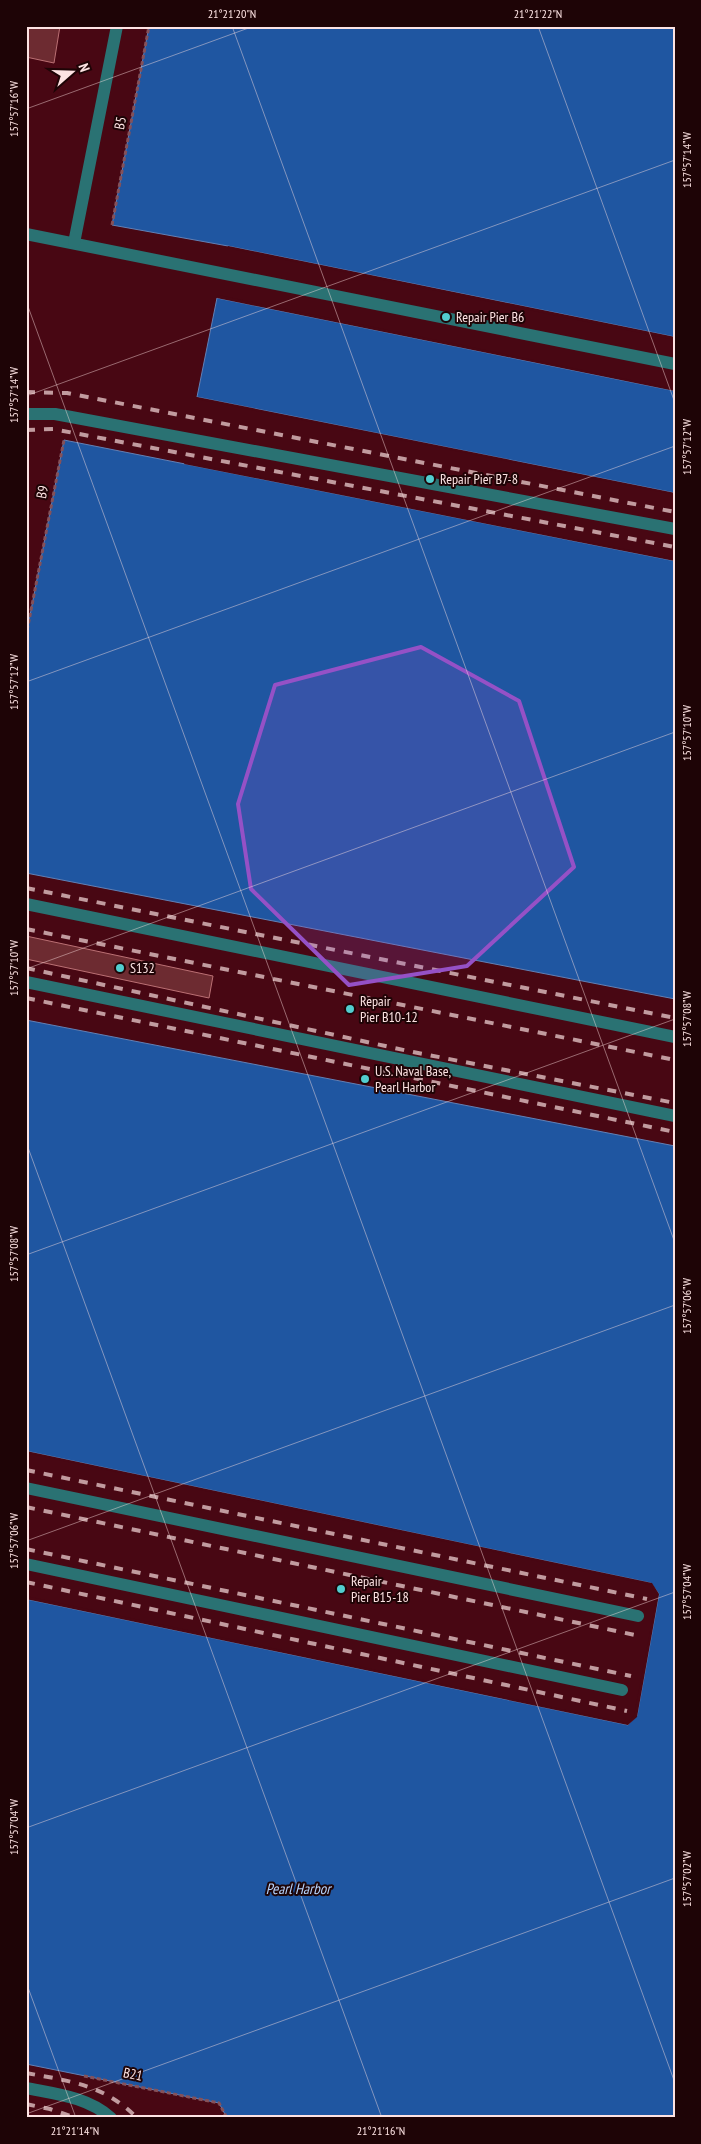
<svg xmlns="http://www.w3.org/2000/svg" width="701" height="2144" font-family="'PT Sans Narrow',sans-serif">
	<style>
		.water { fill: #1f56a1; stroke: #6280b5 }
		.pier { fill: #480713 }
		.building { fill: #6d2b31; stroke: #bb7074 }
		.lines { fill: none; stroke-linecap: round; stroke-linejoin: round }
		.path { stroke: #855159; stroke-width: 3; stroke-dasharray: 4 2.5; stroke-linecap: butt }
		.service { stroke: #2a7273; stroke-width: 12 }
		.rail { stroke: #c19b9f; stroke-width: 4; stroke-dasharray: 9 9; stroke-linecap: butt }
		.marked { fill: #9551c6; fill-opacity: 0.2; stroke: #9551c6; stroke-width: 4; stroke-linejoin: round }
		.ticks { fill: none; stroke: #fde3e3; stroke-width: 1; stroke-opacity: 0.45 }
		.poi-dot { fill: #52cdcf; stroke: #1e0406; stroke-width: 2 }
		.labels { text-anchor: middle; stroke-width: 4; stroke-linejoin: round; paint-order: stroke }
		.street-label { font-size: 14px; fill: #fde3e3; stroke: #1e0406 }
		.poi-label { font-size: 14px; fill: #fde3e3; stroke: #1e0406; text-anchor: start }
		.water-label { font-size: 15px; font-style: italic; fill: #b7d4fd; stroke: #1e0406 }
		.neatline { fill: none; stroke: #fde3e3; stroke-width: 2 }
		.ticks-label { font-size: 12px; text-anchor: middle; fill: #fde3e3 }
	</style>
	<rect width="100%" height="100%" fill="#480713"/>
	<g class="water">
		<path d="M149 26H675V337L228 246 112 225Z"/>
		<path d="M217 298 675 391V493L197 397Z"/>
		<path d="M64 440 675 561V999L26 873V636Z"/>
		<path d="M26 1020 675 1146V2118H227L219 2103 26 2064V1599L628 1725 637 1716 659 1594 651 1583 26 1451Z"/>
	</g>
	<g class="pier">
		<path d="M228 246 675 337V340L227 248Z"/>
		<path d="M218 295 675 389V391L217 298Z"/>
		<path d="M197 397 675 493V495L196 399Z"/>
		<path d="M185 462 675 559V561L184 464Z"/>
		<path d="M26 1451 652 1583 659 1594 637 1717 628 1725 26 1599V1596L627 1723 634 1715 657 1595 650 1585 26 1453Z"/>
	</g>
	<g class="building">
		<path d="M26 26H60L54 63 26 57Z"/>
		<path d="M26 936 213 976 209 998 26 959Z"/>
	</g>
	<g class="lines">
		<g class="path">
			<path d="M112 225 149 26"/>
			<path d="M26 636 64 440"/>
			<path d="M84 2076 219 2103 227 2118"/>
		</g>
		<g class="service">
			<path d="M26 234 675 364"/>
			<path d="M74 243 117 26"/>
			<path d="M26 414H55L675 529"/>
			<path d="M26 904 675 1037"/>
			<path d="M26 982 675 1116"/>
			<path d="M26 1488 638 1616"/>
			<path d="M26 1564 622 1690"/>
			<path d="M26 2088C56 2094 88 2097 111 2118"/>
		</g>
		<g class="rail">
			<path d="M26 392 67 393 675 512"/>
			<path d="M26 430 53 429 675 547"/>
			<path d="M26 888 675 1018"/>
			<path d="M26 929 675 1060"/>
			<path d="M26 968 413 1052 675 1103"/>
			<path d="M26 998 675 1132"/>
			<path d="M26 1470 647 1599"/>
			<path d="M26 1507 640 1636"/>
			<path d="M26 1549 631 1676"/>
			<path d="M26 1582 627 1711"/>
			<path d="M26 2073C70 2081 105 2085 137 2118"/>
			<path d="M26 2104 50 2109 76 2118"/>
		</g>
	</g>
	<path class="marked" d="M421 647 519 701 574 867 467 966 349 985 251 889 238 804 275 685Z"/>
	<path class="ticks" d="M232 26 675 1243M538 26 675 403M26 109 254 26M26 301 675 2083M26 396 675 160M26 682 675 446M26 969 675 732M26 1142 382 2118M26 1255 675 1019M26 1541 675 1305M26 1828 675 1592M26 1982 76 2118M26 2114 675 1878"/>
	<g class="poi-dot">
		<circle cx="446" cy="317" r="5"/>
		<circle cx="430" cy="479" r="5"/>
		<circle cx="120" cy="968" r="5"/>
		<circle cx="350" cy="1009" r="5"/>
		<circle cx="365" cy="1079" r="5"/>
		<circle cx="341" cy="1589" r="5"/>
	</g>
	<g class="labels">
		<g class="street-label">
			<text transform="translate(120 123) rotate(-79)" y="5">B5</text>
			<text transform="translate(42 492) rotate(-79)" y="5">B9</text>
			<text transform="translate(133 2074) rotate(12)" y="5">B21</text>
		</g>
		<g class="poi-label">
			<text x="456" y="322">Repair Pier B6</text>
			<text x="440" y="484">Repair Pier B7-8</text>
			<text x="130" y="973">S132</text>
			<text x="360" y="1006">Repair<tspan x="360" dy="16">Pier B10-12</tspan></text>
			<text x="375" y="1076">U.S. Naval Base,<tspan x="375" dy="16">Pearl Harbor</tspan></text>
			<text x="351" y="1586">Repair<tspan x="351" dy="16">Pier B15-18</tspan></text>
		</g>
		<g class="water-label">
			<text x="298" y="1894">Pearl Harbor</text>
		</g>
	</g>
	<rect width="701" height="2144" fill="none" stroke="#1e0406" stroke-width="55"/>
	<g transform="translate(72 72) rotate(70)" stroke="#1e0406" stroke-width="4" paint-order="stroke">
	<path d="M0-4L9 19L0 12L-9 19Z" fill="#fde3e3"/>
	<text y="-8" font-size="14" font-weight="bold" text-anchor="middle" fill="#fde3e3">N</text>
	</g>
	<rect x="28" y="28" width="646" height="2088" class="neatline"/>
	<g class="ticks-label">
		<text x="232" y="18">21°21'20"N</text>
		<text x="538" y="18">21°21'22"N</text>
		<text transform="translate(14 109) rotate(-90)" y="4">157°57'16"W</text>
		<text transform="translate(687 160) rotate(-90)" y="4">157°57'14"W</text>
		<text transform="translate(14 395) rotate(-90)" y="4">157°57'14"W</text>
		<text transform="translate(687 447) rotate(-90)" y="4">157°57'12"W</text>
		<text transform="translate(14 682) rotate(-90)" y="4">157°57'12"W</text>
		<text transform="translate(687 733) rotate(-90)" y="4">157°57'10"W</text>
		<text transform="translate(14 968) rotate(-90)" y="4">157°57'10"W</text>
		<text transform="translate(687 1019) rotate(-90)" y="4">157°57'08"W</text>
		<text transform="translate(14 1254) rotate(-90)" y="4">157°57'08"W</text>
		<text transform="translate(687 1306) rotate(-90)" y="4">157°57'06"W</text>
		<text transform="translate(14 1541) rotate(-90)" y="4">157°57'06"W</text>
		<text transform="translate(687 1592) rotate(-90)" y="4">157°57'04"W</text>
		<text transform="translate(14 1827) rotate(-90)" y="4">157°57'04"W</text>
		<text transform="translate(687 1879) rotate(-90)" y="4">157°57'02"W</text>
		<text x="75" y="2135">21°21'14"N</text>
		<text x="381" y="2135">21°21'16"N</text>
	</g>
</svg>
